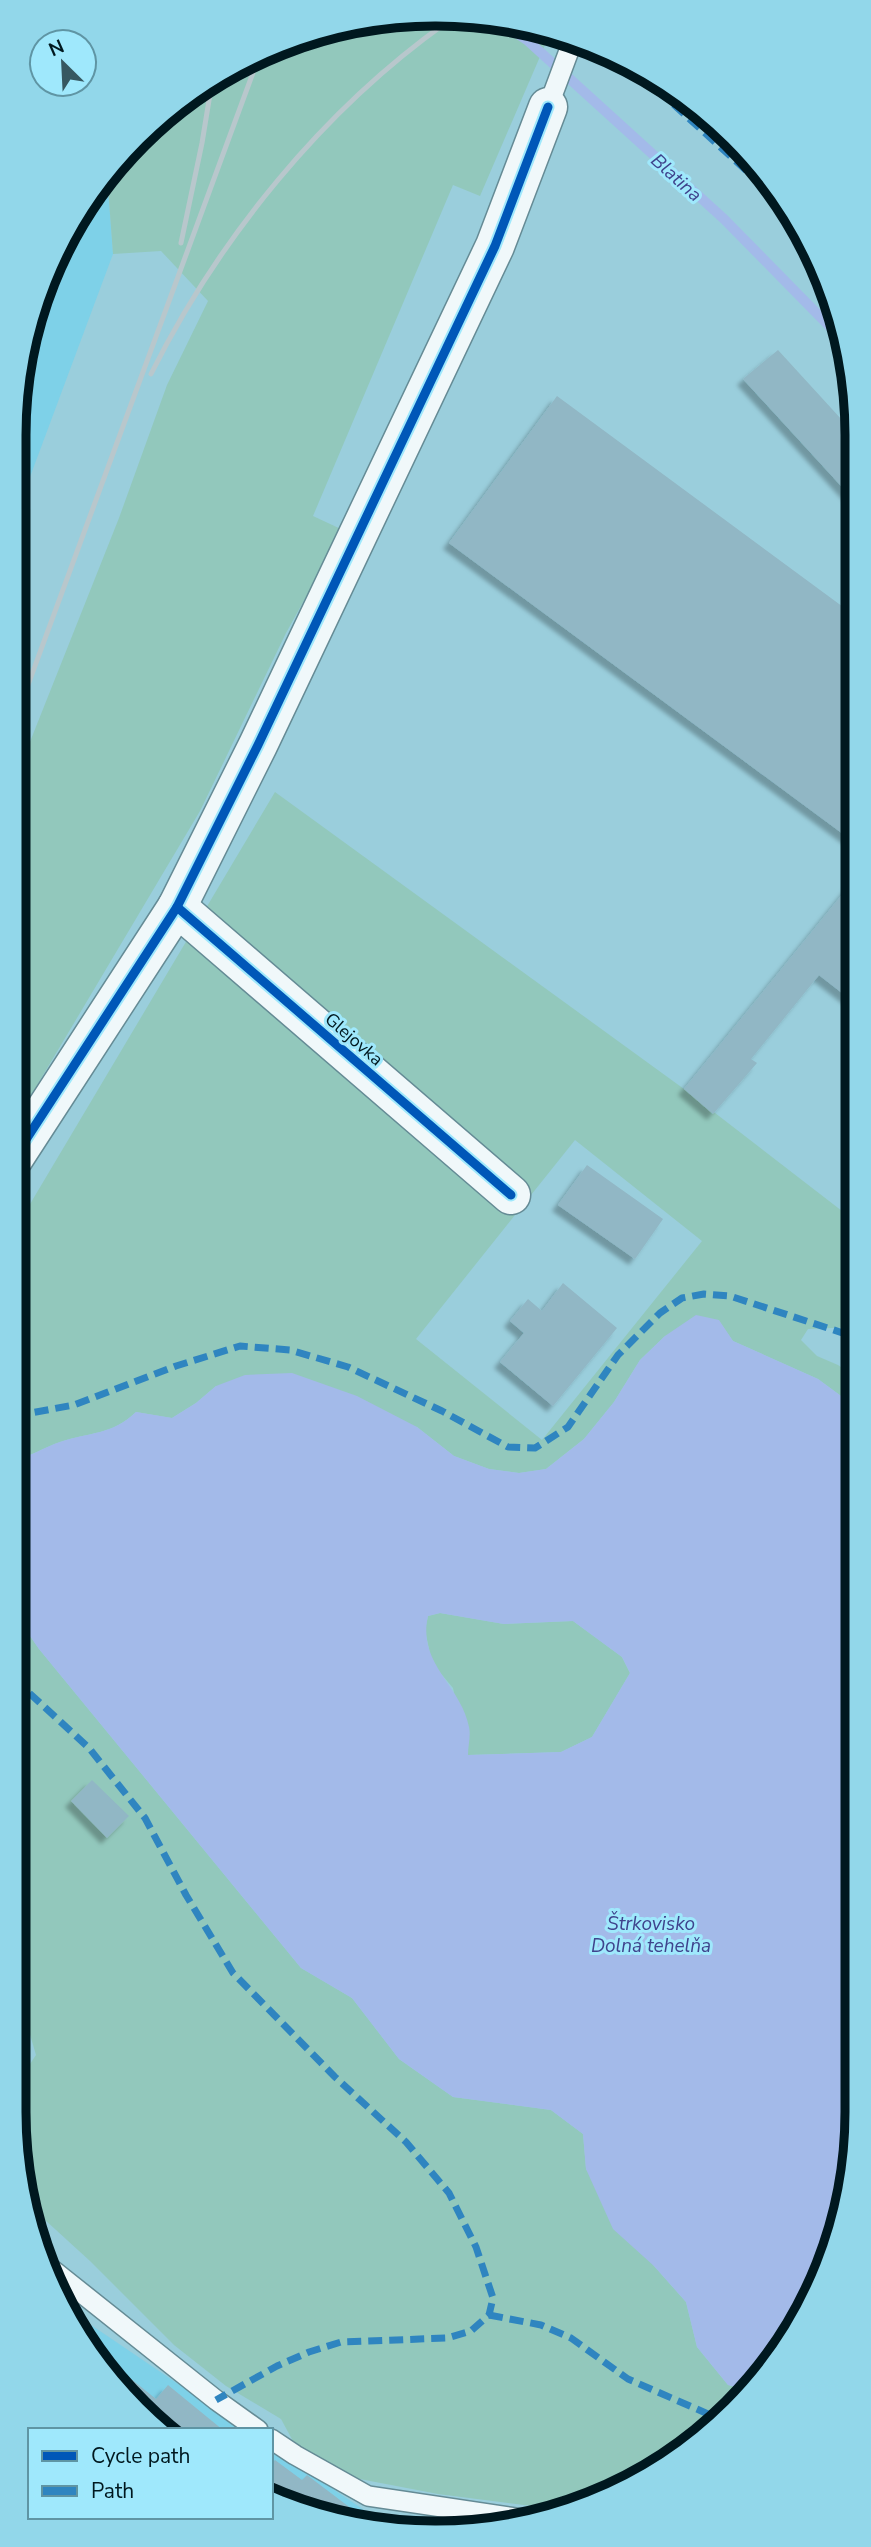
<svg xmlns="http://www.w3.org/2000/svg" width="871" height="2547" font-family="'Nunito Sans',sans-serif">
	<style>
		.built { fill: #7ed1e8 }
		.green { fill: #92c8bc; fill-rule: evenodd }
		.water { fill: #a3bae9; fill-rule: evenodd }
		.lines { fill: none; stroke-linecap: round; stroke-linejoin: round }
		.stream { stroke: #a3bae9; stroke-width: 10 }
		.building { fill: #91b7c5; filter: url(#shadow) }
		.lane-casing { stroke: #658b95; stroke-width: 22 }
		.street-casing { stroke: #658b95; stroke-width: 41 }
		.lane { stroke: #f0f8fa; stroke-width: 19 }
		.street { stroke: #f0f8fa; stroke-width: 38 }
		.rail { stroke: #b8c7cc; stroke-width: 5 }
		.quiet { stroke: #2f85c0; stroke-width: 7; stroke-dasharray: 14 7; stroke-linecap: butt }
		.cycleway-casing { stroke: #9fe8fc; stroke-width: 13 }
		.cycleway { stroke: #0057b8; stroke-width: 9 }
		.labels { text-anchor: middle; stroke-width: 6; stroke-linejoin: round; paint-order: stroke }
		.street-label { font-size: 18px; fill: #00181f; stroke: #9fe8fc }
		.water-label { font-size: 19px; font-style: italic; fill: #3f438c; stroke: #9fe8fc }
		.rim { fill: none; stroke: #00181f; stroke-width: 9 }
	</style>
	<defs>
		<filter id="shadow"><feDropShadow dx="-6" dy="6" stdDeviation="2" flood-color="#0004"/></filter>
	</defs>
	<rect width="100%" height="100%" fill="#9acedc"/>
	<g class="built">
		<path d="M107 174 113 254 14 520V435L28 327 101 179Z"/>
		<path d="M69 2310 246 2430H171L119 2390Z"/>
		<path d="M271 2447 364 2510 394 2529H381L271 2496Z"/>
	</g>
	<g class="green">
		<path d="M380 18 544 28 551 31 480 196 453 185 313 516 343 530 286 633 200 811 14 1124V782L119 518 167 385 208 301 161 251 113 254 107 174 224 71Z"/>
		<path d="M275 792 684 1089 855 1221V1327L808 1329 801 1340 817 1356 838 1365 855 1377 856 1407 818 1379 733 1341 719 1321 665 1336 640 1360 614 1402 584 1439 546 1469 519 1473 489 1469 454 1456 417 1427 216 1386 196 1403 172 1418 136 1412C112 1435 90 1432 60 1442 45 1447 30 1457 14 1460V1231ZM575 1140 702 1241 542 1440 416 1339Z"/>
		<path d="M14 1613 39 1649 301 1968 352 1998 399 2059 453 2097 551 2110 583 2134 586 2169 654 2266 686 2302 697 2347 728 2385 743 2389 670 2462 563 2510 438 2494 344 2476 300 2454 281 2419 226 2386 174 2345 90 2261 33 2209 14 2111V2088L36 2055 24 2014 14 2001Z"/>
		<path d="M440 1613 504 1624 573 1621 622 1657 630 1673 592 1737 561 1752 467 1755 453 1688 432 1663 425 1630 428 1616Z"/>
	</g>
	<path class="water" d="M696 1315 719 1320 733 1341 818 1379 856 1407 857 2112 843 2220 786 2346 743 2389 728 2385 697 2347 686 2302 654 2266 613 2229 586 2169 583 2134 551 2110 453 2097 399 2059 352 1998 301 1968 39 1649 14 1613V1460C30 1457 45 1447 60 1442 90 1432 112 1435 136 1412L172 1418 196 1403 216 1386 245 1375 292 1373 357 1396 417 1427 454 1456 489 1469 519 1473 546 1469 584 1439 614 1402 640 1360 665 1336ZM440 1613 504 1624 573 1621 622 1657 630 1673 592 1737 561 1752 468 1755C468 1746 471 1735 469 1727 461 1685 417 1664 428 1616Z"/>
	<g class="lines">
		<path class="stream" d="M506 26 527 40 724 219 840 337"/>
	</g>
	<g class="building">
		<path d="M28 332 40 336 22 386H21Z"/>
		<path d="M778 350 853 432 854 500 743 379Z"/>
		<path d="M557 396 854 615V842L449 543Z"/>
		<path d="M854 880 855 1003 819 975 751 1059 757 1063 713 1114 684 1089Z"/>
		<path d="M587 1165 663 1219 635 1259 558 1205Z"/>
		<path d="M563 1283 617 1328 553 1406 500 1362 524 1333 510 1321 528 1299 542 1311Z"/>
		<path d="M92 1780 129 1816 107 1838 71 1801Z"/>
		<path d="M93 2348 156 2399 168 2385 223 2430H171L119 2390Z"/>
		<path d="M275 2460 302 2480 307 2475 377 2528 271 2496V2464Z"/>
	</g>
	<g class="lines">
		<defs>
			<g id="lane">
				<path d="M548 107 573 40"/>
				<path d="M44 2263 216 2400 258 2430"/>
				<path d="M271 2439 295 2455 368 2496 529 2520"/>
			</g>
			<g id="street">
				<path d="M177 907 511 1195"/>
				<path d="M14 1158 177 907 258 745 495 246 548 107"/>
			</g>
		</defs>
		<use href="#lane" class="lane-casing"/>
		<use href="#street" class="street-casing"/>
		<use href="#lane" class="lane"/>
		<use href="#street" class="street"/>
		<g class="rail">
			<path d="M181 243 202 143 212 82"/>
			<path d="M151 374C219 238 323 110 447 22"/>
			<path d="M14 723 258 59"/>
		</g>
		<g class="quiet">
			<path d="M627 62 783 204"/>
			<path d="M14 1416 74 1405 176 1366 240 1346 290 1350 348 1367 442 1411 508 1447 535 1448 568 1427 618 1355 660 1313 682 1298 704 1294 730 1296 855 1337"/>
			<path d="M14 1679 89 1748 145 1818 186 1895 233 1973 335 2077 406 2142 449 2193 476 2247 493 2298 489 2315 471 2331 447 2338 341 2342 309 2352 277 2366 216 2400"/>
			<path d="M489 2315 541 2325 571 2338 628 2379 715 2417"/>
		</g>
		<defs>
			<g id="cycleway">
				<path d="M177 907 511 1195"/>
				<path d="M14 1158 177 907 258 745 495 246 548 107"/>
			</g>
		</defs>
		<use href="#cycleway" class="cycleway-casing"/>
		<use href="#cycleway" class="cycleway"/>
	</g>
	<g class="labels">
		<g class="street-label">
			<text transform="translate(354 1039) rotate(41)" y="6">Glejovka</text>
		</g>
		<g class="water-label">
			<text transform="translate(677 177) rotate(42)" y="7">Blatina</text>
			<text x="651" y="1930">Štrkovisko<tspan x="651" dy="22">Dolná tehelňa</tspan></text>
		</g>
	</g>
	<path d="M0 0H871V2547H0ZM435 26H436A409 409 0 0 1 845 435V2112A409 409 0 0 1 436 2521H435A409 409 0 0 1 26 2112V435A409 409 0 0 1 435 26Z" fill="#92d7ea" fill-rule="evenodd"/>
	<path class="rim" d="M435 26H436A409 409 0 0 1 845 435V2112A409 409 0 0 1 436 2521H435A409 409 0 0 1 26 2112V435A409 409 0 0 1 435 26Z"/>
	<rect x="28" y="2428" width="245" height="91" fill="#9fe8fc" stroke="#5f95a4" stroke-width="2"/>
	<rect x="42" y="2451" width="35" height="10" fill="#0057b8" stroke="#5f95a4" stroke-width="2"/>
	<text x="91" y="2463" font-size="21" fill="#00181f">Cycle path</text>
	<rect x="42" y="2486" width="35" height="10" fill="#2f85c0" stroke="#5f95a4" stroke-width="2"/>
	<text x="91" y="2498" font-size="21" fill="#00181f">Path</text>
	<g transform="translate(63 63) rotate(336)"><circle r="33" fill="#9fe8fc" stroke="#5f95a4" stroke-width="2"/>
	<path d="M0-5L12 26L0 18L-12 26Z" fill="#365861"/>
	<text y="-10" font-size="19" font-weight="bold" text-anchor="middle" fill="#00181f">N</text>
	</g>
</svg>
